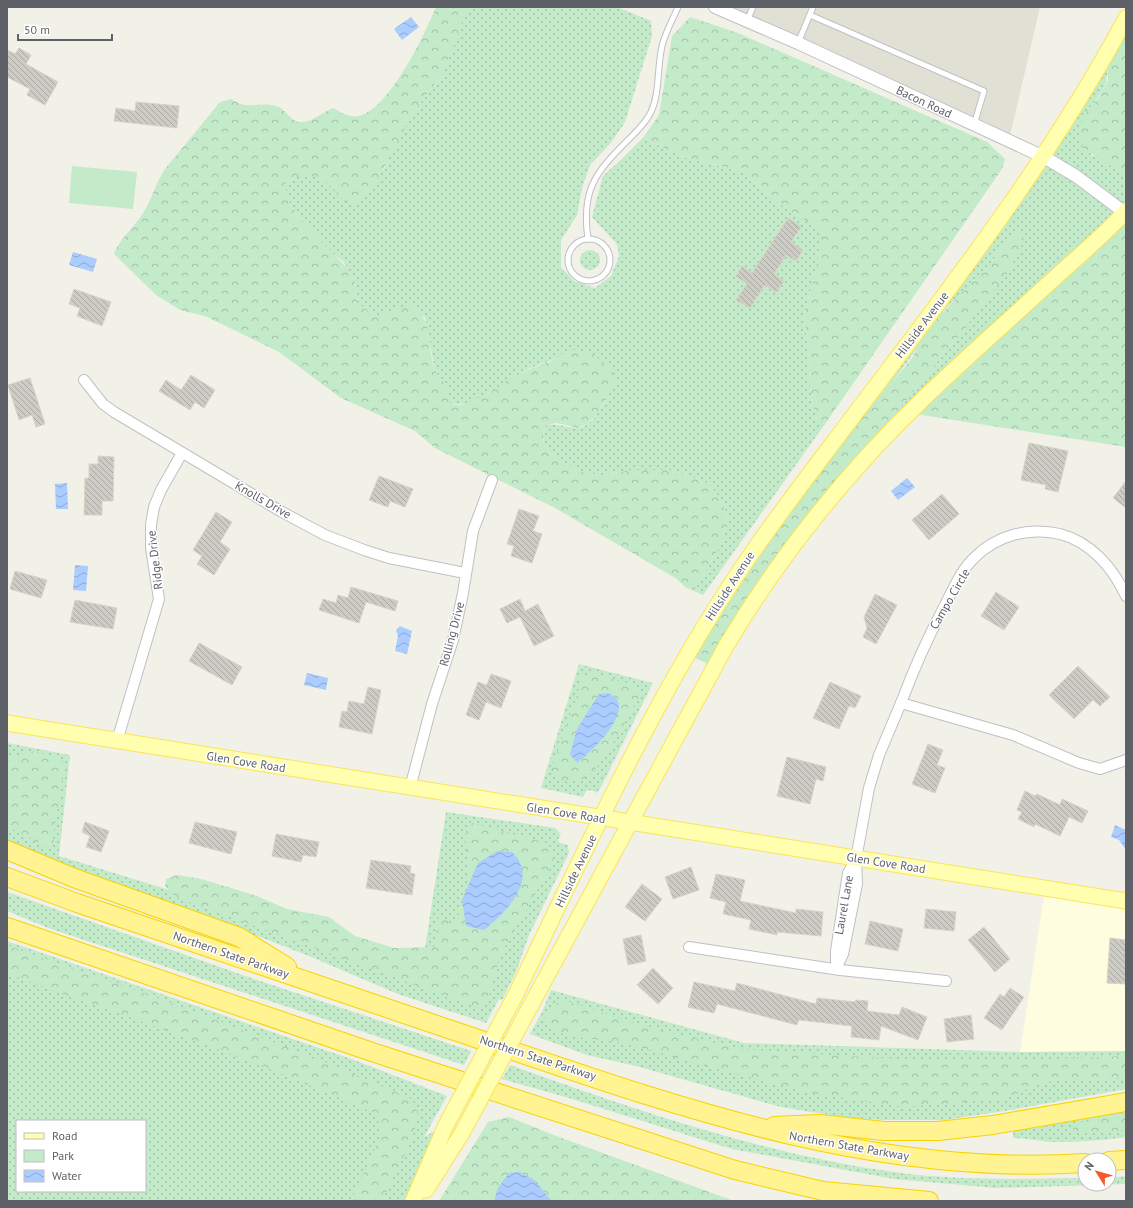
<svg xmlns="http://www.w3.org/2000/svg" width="1133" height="1208" font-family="'PT Sans',sans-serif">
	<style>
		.commercial { fill: #fffddf }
		.education { fill: #e1e0d5 }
		.grass { fill: url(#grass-dots); fill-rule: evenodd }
		.forest { fill: url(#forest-crowns) }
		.green { fill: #c3eac9 }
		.water { fill: url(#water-waves) }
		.building { fill: url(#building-back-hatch); stroke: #d7d4c5 }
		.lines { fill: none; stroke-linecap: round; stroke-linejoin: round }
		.service-casing { stroke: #bfc0c6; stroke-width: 7 }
		.minor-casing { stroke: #bfc0c6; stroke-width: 12 }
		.tertiary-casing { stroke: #bfc0c6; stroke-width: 14 }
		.primary-casing { stroke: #f9e559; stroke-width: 17 }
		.motorway-casing { stroke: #f9d200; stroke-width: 20 }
		.service { stroke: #fff; stroke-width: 5 }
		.minor { stroke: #fff; stroke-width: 10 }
		.tertiary { stroke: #fff; stroke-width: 12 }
		.primary { stroke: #ffffaf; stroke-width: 15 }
		.motorway { stroke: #fff491; stroke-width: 18 }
		.primary-bridge-casing { stroke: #f9e559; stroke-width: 17; stroke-linecap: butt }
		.primary-bridge { stroke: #ffffaf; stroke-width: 15 }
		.labels { text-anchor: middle; stroke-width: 3; stroke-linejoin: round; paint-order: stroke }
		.street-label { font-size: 12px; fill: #5e6168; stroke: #fff }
	</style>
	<defs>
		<pattern id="grass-dots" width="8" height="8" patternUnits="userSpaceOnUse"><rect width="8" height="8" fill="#c3eac9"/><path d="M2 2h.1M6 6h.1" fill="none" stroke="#a2c1a7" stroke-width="1.8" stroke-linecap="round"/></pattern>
		<pattern id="forest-crowns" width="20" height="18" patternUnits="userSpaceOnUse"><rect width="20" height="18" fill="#c3eac9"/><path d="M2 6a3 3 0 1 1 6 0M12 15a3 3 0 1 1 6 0" fill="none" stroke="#a2c1a7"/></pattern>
		<pattern id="water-waves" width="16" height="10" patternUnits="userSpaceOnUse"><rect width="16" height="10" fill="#acf"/><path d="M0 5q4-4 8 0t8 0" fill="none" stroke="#8ea9d2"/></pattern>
		<pattern id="building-back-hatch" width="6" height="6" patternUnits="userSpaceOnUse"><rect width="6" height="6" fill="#cccbc4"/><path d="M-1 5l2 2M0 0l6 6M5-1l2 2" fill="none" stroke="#a9a8a3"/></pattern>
	</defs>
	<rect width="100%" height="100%" fill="#f1f1e7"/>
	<path class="commercial" d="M1045 889 1126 901V1051L1020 1052Z"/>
	<path class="education" d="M711 7H1040L1009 140Z"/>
	<g class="grass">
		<path d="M469 7H617L651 21 652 36 625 122 610 144 590 165 582 188 577 215 561 240V267L574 281 595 288 611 276 619 256 617 244 592 217 603 176 622 159 643 138 683 157 741 171 780 204 823 232 813 282 804 313 809 357 810 387 816 419 825 424 703 595 694 591 720 546 728 518 721 500 709 484 672 470H634L601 475 588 474 568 465 549 452 544 445 543 434 546 425C559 423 566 428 577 428 595 428 609 394 615 381L557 357C547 363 536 365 526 370 501 383 480 406 451 404L446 394V385L435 371 425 317 400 307 380 316 368 311 361 306 356 299 354 279 343 261 332 253 298 216 286 196 285 183C305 170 319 174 335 190L384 170 391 152 414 111 443 73Z"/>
		<path d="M1107 53C1109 84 1106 88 1086 112L1091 155C1102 158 1114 169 1126 174V211L859 465 916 387 960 335 1013 234 989 265 963 293 946 308 892 383 833 443Z"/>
		<circle cx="590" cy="260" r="10"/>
		<path d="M579 664 653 683 602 785 597 793 591 790 586 791 583 797 541 788Z"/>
		<path d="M7 743 70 755 59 856 422 968 446 812 555 828 561 834 558 840 560 843 568 845 569 853 529 935 516 972 502 1000 499 999 486 1023 398 994 309 956 183 907 67 867 7 840Z"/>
		<path d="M7 892 257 980 471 1051 464 1065 51 929 7 911Z"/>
		<path d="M7 941 354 1060 447 1096 424 1137 446 1125 413 1201H7ZM17 1121H145V1191H17Z"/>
		<path d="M551 990 744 1043 1020 1052 1126 1051V1089L1011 1110 945 1120H881L842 1117 781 1107 636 1066 587 1055 530 1034 542 1012Z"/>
		<path d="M510 1065C635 1110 763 1154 894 1172 957 1181 1022 1179 1085 1178V1184H1109V1178L1126 1176V1184L997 1188 894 1179 732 1149 569 1098 502 1079Z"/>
		<path d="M1126 1107V1137C1101 1141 1076 1142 1051 1142 1038 1141 1026 1138 1013 1138V1125Z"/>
	</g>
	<g class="forest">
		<path d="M436 7H469L443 73 414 111 374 187 365 198 355 203 345 202C328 181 312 166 285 183L286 196 298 216 349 270 354 279 356 299 361 306 368 311 380 316 400 307 411 305C435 320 426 347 435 370 437 376 444 380 446 386 448 392 448 398 451 404L460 405 490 393 509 379 527 370 549 362 570 349 591 353 613 370 615 380 610 393 598 413 587 424 578 428 557 423 546 425 543 434 544 445 549 452 568 465 588 474 601 475 633 470H672L709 484 721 500 728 518 720 546 694 591 685 587 677 579 555 508 435 448 415 431 341 398 279 352 205 316 180 310 156 295 114 254C120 238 132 230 141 216 151 203 155 184 165 169L220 102 231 99C249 111 257 101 276 106 286 108 290 123 302 122 312 122 323 112 333 108 341 112 349 118 359 116 390 108 424 36 436 7Z"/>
		<path d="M690 17 738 33 987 142 1005 159 1002 169 825 424 816 420 810 387 809 357 804 313 813 282 823 232 780 204 741 171 683 157 643 138 659 115 672 36Z"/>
		<path d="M1126 36V174C1116 170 1109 165 1100 159 1096 155 1089 154 1083 149L1079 128 1086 112 1099 97 1108 80 1107 53 1120 38Z"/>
		<path d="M1126 211V447L909 413Z"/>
		<path d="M1020 230 1024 235 1021 247 1009 271 960 335 916 387 714 667 687 654 833 443 892 383 912 358 928 328 989 265 1013 234Z"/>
		<path d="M594 673 637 686 640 696C628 716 604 765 587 777 579 783 568 781 559 781L551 770 579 689 580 677Z"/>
		<path d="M30 751 60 757 65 765 53 837 54 845 47 847 7 826V759Z"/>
		<path d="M468 822 547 843 552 849 553 863 500 956 487 1004 480 1009 176 897 165 886 166 879 177 875 201 879 254 895 287 909 329 917 355 936 394 948 434 947 439 913 452 925C460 911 468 897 469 881 471 860 462 844 468 822Z"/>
		<path d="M7 945 180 1006 323 1061 412 1099 419 1115 412 1140 382 1201H351L382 1133 376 1114C256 1060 131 1018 7 974Z"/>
		<path d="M564 1000 654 1029 743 1049 878 1058 997 1061 1126 1056V1078L1044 1082 1005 1099 904 1107 810 1093 720 1070 624 1043 583 1038 555 1032 545 1019 555 1004Z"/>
		<path d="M1126 1113V1130L1080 1134 1074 1131 1073 1126C1090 1116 1107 1115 1126 1113Z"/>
		<path d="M509 1117 551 1134 734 1201H439L488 1122Z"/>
	</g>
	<path class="green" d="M72 166 137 172 133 209 69 203Z"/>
	<g class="water">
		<path d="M411 17 419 27 402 40 394 29Z"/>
		<path d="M73 252 97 259 93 272 69 265Z"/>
		<path d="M907 478 915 487 898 500 891 491Z"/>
		<path d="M67 483 68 509H56L55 484Z"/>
		<path d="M75 565 88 566 86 591 73 590Z"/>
		<path d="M400 626 412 631 407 654 395 651 398 636 396 630Z"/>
		<path d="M307 673 328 678 326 690 304 685Z"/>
		<path d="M608 693C610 694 614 696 616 698 630 716 590 753 577 763L570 754 577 729 599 694Z"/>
		<path d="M1115 825 1126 830V850L1119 840 1111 837Z"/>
		<path d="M497 851 512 852C540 879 506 912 484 930L466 926 462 900 478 863Z"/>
		<path d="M520 1172 533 1179 552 1201H494L498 1188 509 1173Z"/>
	</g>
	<g class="building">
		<path d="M19 48 31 55 26 64 58 82 45 105 27 95 30 89 7 77V50L15 54Z"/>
		<path d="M136 102 179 106 177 128 114 121 116 108 135 111Z"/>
		<path d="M788 218 801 227 791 242 803 250 796 261 786 255 774 274 784 281 776 293 765 285 750 308 736 300 747 284 736 276 742 266 752 273Z"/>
		<path d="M74 289 111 302 102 326 77 316 80 308 69 304Z"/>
		<path d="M191 375 215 390 204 408 195 402 190 410 159 391 166 380 181 390Z"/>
		<path d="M30 378 45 424 36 427 32 415 19 420 8 385Z"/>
		<path d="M1029 443 1068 451 1058 492 1045 489 1046 485 1021 480Z"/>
		<path d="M98 456 114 457 113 501H102V515H84L85 478H89V464H98Z"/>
		<path d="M379 476 413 489 405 507 390 501 388 507 369 500Z"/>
		<path d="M1126 481V508L1113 498Z"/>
		<path d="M942 494 959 514 929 540 912 520Z"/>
		<path d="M519 509 539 516 533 531 542 534 532 563 511 556 514 546 507 544Z"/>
		<path d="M216 512 232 522 220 542 230 549 214 575 197 564 202 556 193 550Z"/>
		<path d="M15 571 47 580 41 598 10 589Z"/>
		<path d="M351 587 398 601 395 611 366 602 359 623 319 610 323 599 336 603 338 595 348 598Z"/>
		<path d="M996 592 1019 607 1004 630 981 616Z"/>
		<path d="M875 594 897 605 876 644 863 637 867 628 864 617Z"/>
		<path d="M520 599 525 611 538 604 554 636 534 646 520 617 507 623 500 609Z"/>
		<path d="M75 600 117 608 113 629 70 622Z"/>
		<path d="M199 643 242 667 232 685 189 661Z"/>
		<path d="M1078 666 1110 697 1100 706 1093 700 1074 719 1049 695Z"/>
		<path d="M491 674 511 681 501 708 486 702 479 720 466 715 478 682 487 685Z"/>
		<path d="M830 682 861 696 855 708 849 706 839 729 813 718Z"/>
		<path d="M368 687 381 690 372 734 339 727 342 711 347 712 349 701 364 704Z"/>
		<path d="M928 744 943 750 937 765 945 768 935 793 912 784Z"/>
		<path d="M787 757 826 767 823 781 816 779 810 804 777 796Z"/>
		<path d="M1025 791 1035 796 1037 794 1060 805 1062 799 1088 811 1082 823 1069 817 1060 836 1035 824 1034 827 1018 819 1022 812 1017 810Z"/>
		<path d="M85 822 109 831 101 852 86 847 90 836 82 832Z"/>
		<path d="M195 822 237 832 231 854 189 843Z"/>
		<path d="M276 834 319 842 316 857 303 855 301 862 272 856Z"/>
		<path d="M371 860 411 866 410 873 415 874 412 895 366 888Z"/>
		<path d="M691 867 699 890 673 899 665 877Z"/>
		<path d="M716 874 745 880 740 901 796 913V909L823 912 821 936 777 932V935L749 929 751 920 723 914 726 902 710 898Z"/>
		<path d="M642 884 662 899 645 921 625 907Z"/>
		<path d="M926 909 956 912 954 931 924 928Z"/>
		<path d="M870 921 903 929 898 951 865 944Z"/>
		<path d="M984 927 1010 959 995 972 968 940Z"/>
		<path d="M641 935 646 961 628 965 623 939Z"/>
		<path d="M1110 938 1126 940V984L1107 983Z"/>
		<path d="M653 968 673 988 658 1004 637 985Z"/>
		<path d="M694 982 735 991 737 983 816 1004 817 998 855 1002 856 1000 868 1001 867 1011 899 1015 902 1007 927 1017 918 1040 881 1026 879 1040 851 1037 852 1026 799 1020 797 1025 717 1004 714 1013 688 1007Z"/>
		<path d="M1010 988 1024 997 1002 1030 984 1018 1000 994 1004 997Z"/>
		<path d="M971 1015 974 1039 947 1042 944 1019Z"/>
	</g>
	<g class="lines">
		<defs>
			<g id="service">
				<path d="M810 15 984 91 974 125"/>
				<path d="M747 21 753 7"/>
				<path d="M798 43 813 7"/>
				<circle cx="589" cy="260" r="21"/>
				<path d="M588 239C581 190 595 173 628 140 636 132 646 123 651 112 660 92 657 68 662 46 665 33 673 19 678 7"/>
			</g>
			<g id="minor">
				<path d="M84 380 103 404 114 412 282 512 325 535 364 550 389 558 465 573"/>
				<path d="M1126 596C1113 568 1091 542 1060 534 1028 527 996 535 973 559 959 573 951 594 942 611 926 641 913 671 901 703L1013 735 1079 763 1100 769 1126 760"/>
				<path d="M117 741 159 599 151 548V525L154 507 161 490 182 453"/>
				<path d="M410 788 432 704 453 640 463 593 473 531 492 480"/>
				<path d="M689 947 840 970 946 981"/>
				<path d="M836 966V951L848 873 856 859"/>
				<path d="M836 969 843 954 857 884 856 859 869 788 879 755 901 703"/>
			</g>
			<path id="tertiary" d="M715 7 798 43 1044 157 1076 176 1124 212"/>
			<g id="primary">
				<path d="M7 723 1126 901"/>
				<path d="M514 998C585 852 652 700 743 566 772 523 804 481 836 439 938 303 1045 169 1126 18"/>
				<path d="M531 1005 726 646C781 554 847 472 924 398 968 356 1013 316 1058 275 1081 254 1105 234 1126 211"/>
				<path d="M426 1190 462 1133"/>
				<path d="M413 1201 446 1125"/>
			</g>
			<g id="motorway">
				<path d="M7 850 74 878 239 937 287 967"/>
				<path d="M7 877 77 903C212 949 346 994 481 1040 678 1107 873 1177 1085 1163"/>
				<path d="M7 927 372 1052 735 1170 823 1191 929 1201"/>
				<path d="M774 1126 819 1124 884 1131H938L993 1125 1126 1102"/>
				<path d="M1109 1161 1126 1160"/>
			</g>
		</defs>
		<use href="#service" class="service-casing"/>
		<use href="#minor" class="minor-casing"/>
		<use href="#tertiary" class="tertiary-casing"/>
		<use href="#primary" class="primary-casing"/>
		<use href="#motorway" class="motorway-casing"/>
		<use href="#service" class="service"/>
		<use href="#minor" class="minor"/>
		<use href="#tertiary" class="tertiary"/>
		<use href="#primary" class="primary"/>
		<use href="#motorway" class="motorway"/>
		<defs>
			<g id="primary-bridge">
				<path d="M446 1125 514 998"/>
				<path d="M462 1133 531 1005"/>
			</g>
		</defs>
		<use href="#primary-bridge" class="primary-bridge-casing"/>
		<use href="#primary-bridge" class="primary-bridge"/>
	</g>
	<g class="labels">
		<g class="street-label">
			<text transform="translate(924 102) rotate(25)" y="4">Bacon Road</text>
			<text transform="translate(922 325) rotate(-53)" y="4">Hillside Avenue</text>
			<text transform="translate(263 500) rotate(30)" y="4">Knolls Drive</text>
			<text transform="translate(155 560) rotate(-97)" y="4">Ridge Drive</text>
			<text transform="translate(730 586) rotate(-57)" y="4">Hillside Avenue</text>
			<text transform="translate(950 599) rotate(-60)" y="4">Campo Circle</text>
			<text transform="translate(452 634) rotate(-75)" y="4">Rolling Drive</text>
			<text transform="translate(246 762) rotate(9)" y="4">Glen Cove Road</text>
			<text transform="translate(566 813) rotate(9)" y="4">Glen Cove Road</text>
			<text transform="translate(886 863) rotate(9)" y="4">Glen Cove Road</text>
			<text transform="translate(576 871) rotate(-64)" y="4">Hillside Avenue</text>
			<text transform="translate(844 905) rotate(-80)" y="4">Laurel Lane</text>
			<text transform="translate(231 955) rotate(19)" y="4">Northern State Parkway</text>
			<text transform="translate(538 1058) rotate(18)" y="4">Northern State Parkway</text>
			<text transform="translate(849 1146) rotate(10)" y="4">Northern State Parkway</text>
		</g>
	</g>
	<rect width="1133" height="1208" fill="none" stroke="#5e6168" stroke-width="16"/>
	<rect x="16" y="1120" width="130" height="72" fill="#ffffff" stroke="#bfc0c3"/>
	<rect x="24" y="1133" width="20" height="6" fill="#ffffaf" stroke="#bfc0c3"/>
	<text x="52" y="1140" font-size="12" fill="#5e6168">Road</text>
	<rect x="24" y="1150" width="20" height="12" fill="#c3eac9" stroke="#bfc0c3"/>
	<text x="52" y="1160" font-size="12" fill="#5e6168">Park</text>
	<rect x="24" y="1170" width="20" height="12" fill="url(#water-waves)" stroke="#bfc0c3"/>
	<text x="52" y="1180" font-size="12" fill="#5e6168">Water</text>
	<g transform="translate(1097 1172) rotate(307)"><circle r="19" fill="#ffffff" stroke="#bfc0c3"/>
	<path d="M0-3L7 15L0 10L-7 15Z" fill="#f35b2c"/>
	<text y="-6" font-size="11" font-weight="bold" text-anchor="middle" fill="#5e6168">N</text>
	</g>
	<path d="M18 34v6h94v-6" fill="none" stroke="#5e6168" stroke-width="2"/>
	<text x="24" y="34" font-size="12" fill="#5e6168" stroke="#ffffff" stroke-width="3" paint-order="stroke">50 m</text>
</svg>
